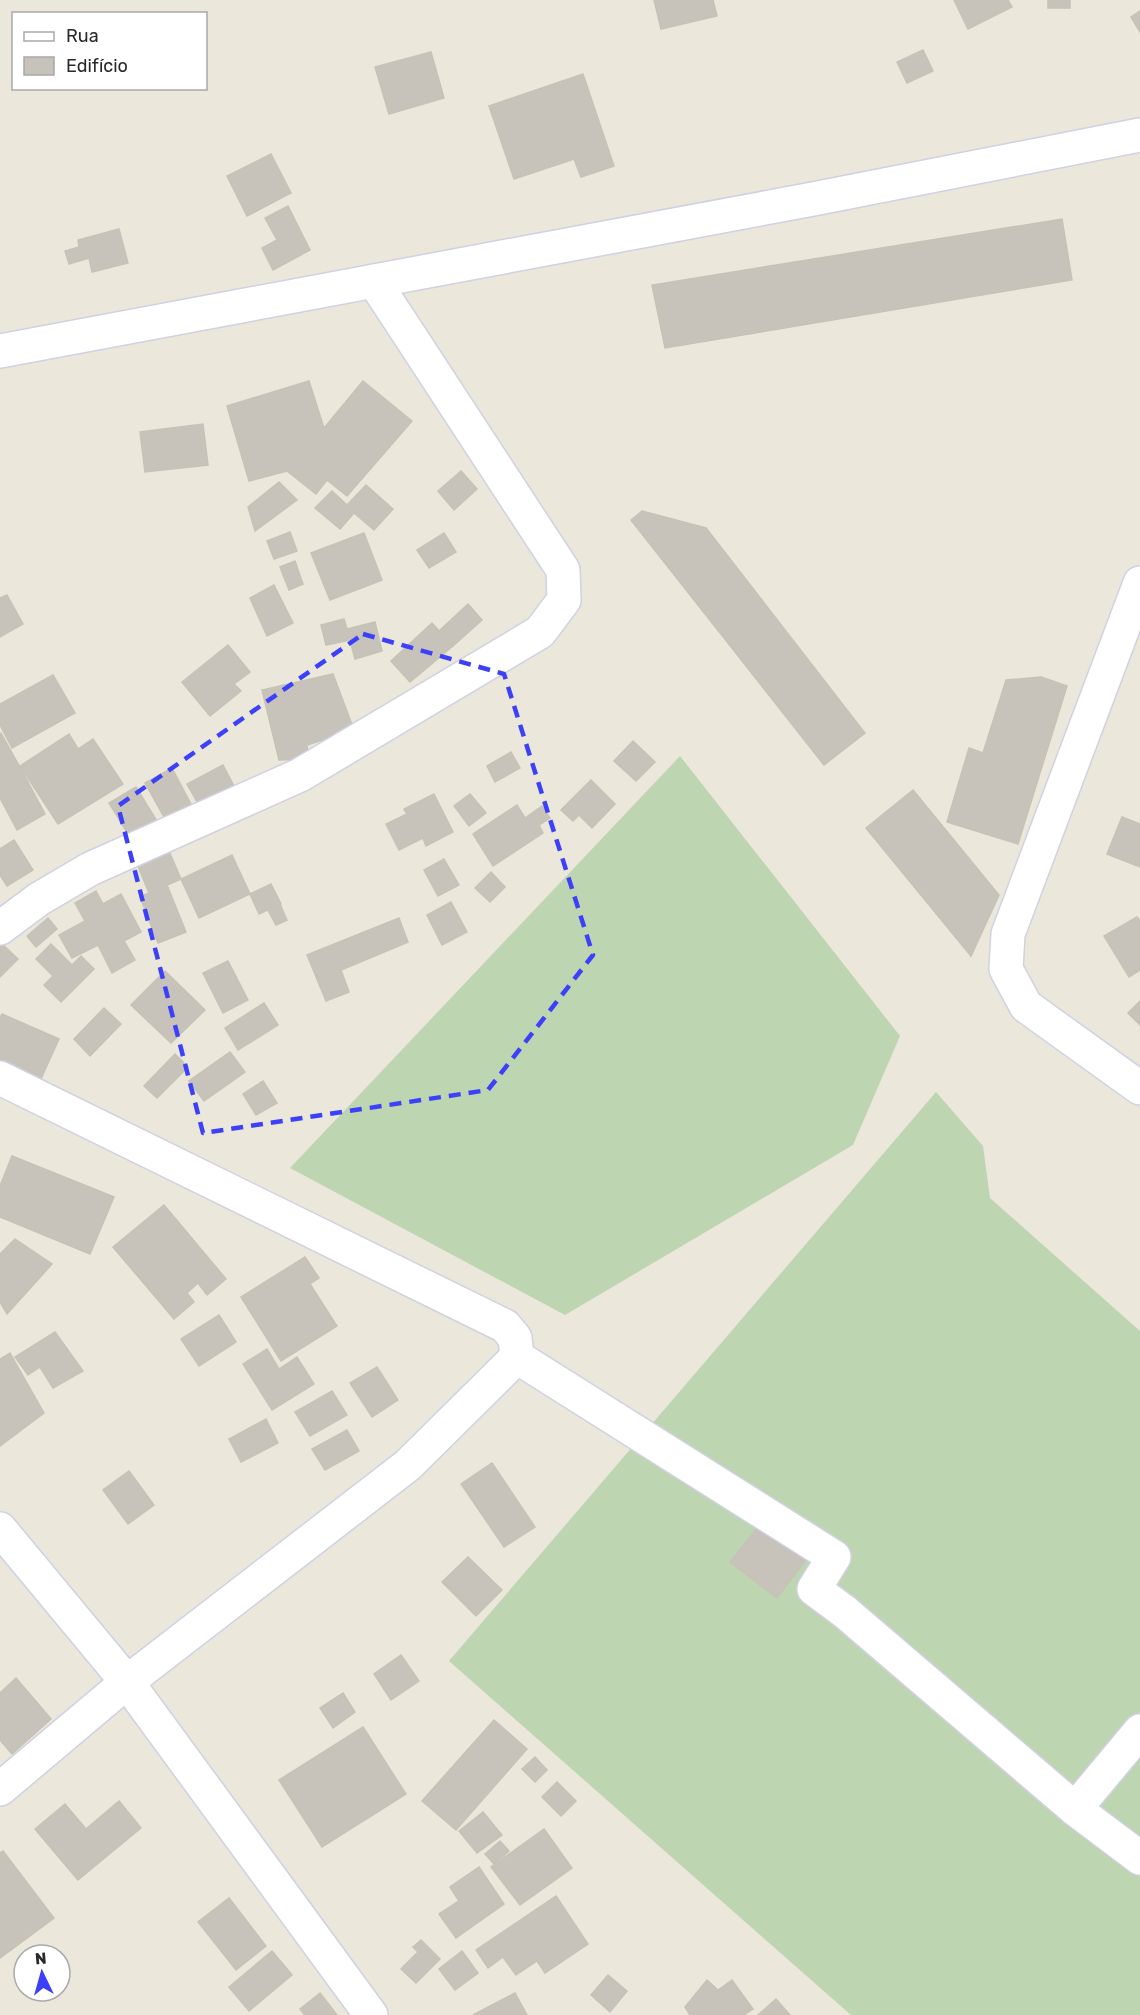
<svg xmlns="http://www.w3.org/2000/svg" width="1140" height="2015" font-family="Rubik,sans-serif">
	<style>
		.cemetery { fill: #bed5b2 }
		.building { fill: #c7c3bb; stroke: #c6c3b5; stroke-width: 1.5 }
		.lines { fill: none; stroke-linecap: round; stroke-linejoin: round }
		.minor-casing { stroke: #d0d1e2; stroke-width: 36 }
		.minor { stroke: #fff; stroke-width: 33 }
		.marked { fill: none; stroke: #3c40f8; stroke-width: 4.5; stroke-dasharray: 12 8; stroke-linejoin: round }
	</style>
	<rect width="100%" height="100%" fill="#ebe7db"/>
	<g class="cemetery">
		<path d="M680 756 900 1036 853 1145 565 1315 290 1168Z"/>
		<path d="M936 1092 983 1146 990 1198 1140 1331V2015H851L449 1661Z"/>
	</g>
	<g class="building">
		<path d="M654 0H713L717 16 661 29Z"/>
		<path d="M954 0H1008L1012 7 968 29Z"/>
		<rect x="1048" y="0" width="22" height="8"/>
		<path d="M1140 11V32L1131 17Z"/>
		<path d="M923 50 933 71 907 83 897 62Z"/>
		<path d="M431 52 444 98 389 114 375 67Z"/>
		<path d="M583 74 614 166 581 177 574 159 514 179 489 106Z"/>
		<path d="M271 154 291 193 247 216 227 176Z"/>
		<path d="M288 206 310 250 273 270 262 248 277 240 265 218Z"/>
		<path d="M1062 219 1072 280 665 348 652 285Z"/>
		<path d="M119 229 128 263 92 272 89 258 69 264 65 251 79 247 78 240Z"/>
		<path d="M309 381 324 428 363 381 412 421 347 496 327 480 316 494 287 471 249 481 227 406Z"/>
		<path d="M203 424 208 465 145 472 140 432Z"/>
		<path d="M461 471 477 489 454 510 438 491Z"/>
		<path d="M279 482 297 500 255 531 248 507Z"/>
		<path d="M366 485 393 509 374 530 354 513 340 529 315 508 332 491 347 505Z"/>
		<path d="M642 511 706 528 865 733 824 765 631 520Z"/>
		<path d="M290 532 297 551 274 559 267 541Z"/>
		<path d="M364 533 382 580 330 600 311 553Z"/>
		<path d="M444 533 456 552 429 568 417 550Z"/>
		<path d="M295 561 303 584 289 590 280 567Z"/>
		<path d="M274 585 293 623 267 636 250 598Z"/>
		<path d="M7 595 23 624 0 637V598Z"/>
		<path d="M468 604 482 620 453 646 439 631Z"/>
		<path d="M344 619 347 629 375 622 382 651 355 659 350 640 326 645 321 625Z"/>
		<path d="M432 623 453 646 410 682 391 661Z"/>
		<path d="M228 645 250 672 234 684 241 691 210 716 182 682Z"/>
		<path d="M333 674 354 730 307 745 308 759 279 760 262 690Z"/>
		<path d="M53 675 75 713 12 748 0 725V704Z"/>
		<path d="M1041 677 1067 686 1018 844 947 822 969 748 983 753 1006 680Z"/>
		<path d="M1 733 28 782 0 798V734Z"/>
		<path d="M69 734 78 749 93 739 123 784 58 824 20 766Z"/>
		<path d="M633 741 655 762 636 781 614 761Z"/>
		<path d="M511 752 520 768 495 782 487 766Z"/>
		<path d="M223 765 235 788 200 807 187 784Z"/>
		<path d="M172 768 194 810 168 824 145 783Z"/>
		<path d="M591 780 615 804 592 828 579 815 573 821 561 810Z"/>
		<path d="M28 782 45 814 17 830 0 798Z"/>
		<path d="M136 787 160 826 133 842 109 803Z"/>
		<path d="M913 790 999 895 971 956 866 828Z"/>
		<path d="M434 794 453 832 426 846 423 838 399 850 386 824 407 814 404 809Z"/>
		<path d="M470 794 486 813 469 826 454 806Z"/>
		<path d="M517 805 525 818 542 806 550 818 539 825 543 833 493 866 473 834Z"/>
		<path d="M1122 817 1140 824V867L1107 854Z"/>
		<path d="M14 840 33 870 7 886 0 875V849Z"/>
		<path d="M169 851 181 879 149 893 137 864Z"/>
		<path d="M232 855 250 894 199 918 181 879Z"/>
		<path d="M444 859 459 885 438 896 424 870Z"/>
		<path d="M491 872 505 887 490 902 475 888Z"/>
		<path d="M271 884 281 904 259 914 250 894Z"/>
		<path d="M167 885 186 932 158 943 140 897Z"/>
		<path d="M96 891 103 904 121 894 141 932 124 941 135 960 112 973 98 945 72 958 59 935 85 921 75 903Z"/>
		<path d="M451 902 467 932 442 945 427 915Z"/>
		<path d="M280 904 287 920 276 925 268 910Z"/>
		<path d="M1137 917 1140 921V970L1129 977 1104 936Z"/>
		<path d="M48 918 57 929 36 947 27 936Z"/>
		<path d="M399 918 408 942 341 970 349 992 326 1001 307 955Z"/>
		<path d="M0 942 18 959 0 977Z"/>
		<path d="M51 944 72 965 81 956 94 969 61 1002 44 985 53 976 36 959Z"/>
		<path d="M228 961 248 1000 223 1013 203 973Z"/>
		<path d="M165 971 205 1010 171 1043 131 1005Z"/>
		<path d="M1140 1001V1025L1128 1013Z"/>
		<path d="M264 1003 278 1025 238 1050 225 1028Z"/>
		<path d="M104 1008 121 1024 90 1056 74 1039Z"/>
		<path d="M2 1014 59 1039 40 1081 0 1063V1018Z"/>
		<path d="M230 1052 245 1072 204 1101 189 1081Z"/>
		<path d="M175 1054 188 1067 157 1098 144 1086Z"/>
		<path d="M263 1081 277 1103 256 1115 243 1094Z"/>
		<path d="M12 1156 114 1197 90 1254 0 1217V1186Z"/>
		<path d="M164 1205 226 1279 207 1295 198 1283 187 1293 194 1302 174 1319 113 1247Z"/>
		<path d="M15 1239 52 1264 7 1314 0 1302V1254Z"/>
		<path d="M305 1257 319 1278 310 1284 337 1326 281 1361 241 1297Z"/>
		<path d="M219 1315 236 1342 199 1366 181 1339Z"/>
		<path d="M55 1332 83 1371 53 1388 40 1367 28 1375 15 1357Z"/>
		<path d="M267 1349 279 1369 297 1357 314 1384 272 1410 243 1364Z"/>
		<path d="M10 1353 44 1413 0 1446V1359Z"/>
		<path d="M377 1367 398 1400 372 1417 350 1383Z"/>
		<path d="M332 1391 347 1415 310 1436 295 1412Z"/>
		<path d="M266 1419 278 1443 241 1462 229 1439Z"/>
		<path d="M347 1430 359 1451 325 1470 312 1449Z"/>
		<path d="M492 1463 535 1527 504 1547 461 1484Z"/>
		<path d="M129 1471 154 1505 128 1524 103 1490Z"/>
		<path d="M759 1526 805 1561 777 1598 730 1562Z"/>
		<path d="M468 1557 502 1590 476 1616 442 1582Z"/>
		<path d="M401 1655 419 1681 391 1700 374 1674Z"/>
		<path d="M16 1678 51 1719 12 1754 0 1740V1693Z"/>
		<path d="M343 1693 355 1712 333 1728 320 1708Z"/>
		<path d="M494 1720 527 1749 456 1830 422 1801Z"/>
		<path d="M363 1727 406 1794 322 1847 279 1780Z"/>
		<path d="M535 1757 547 1770 535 1782 522 1769Z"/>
		<path d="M557 1782 576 1801 561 1816 542 1797Z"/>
		<path d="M119 1801 141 1828 78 1880 35 1829 65 1804 86 1829Z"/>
		<path d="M483 1812 502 1835 477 1853 459 1831Z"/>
		<path d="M544 1829 572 1868 520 1905 491 1867Z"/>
		<path d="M500 1841 509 1851 494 1864 485 1854Z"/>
		<path d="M3 1851 54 1918 0 1958V1853Z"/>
		<path d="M479 1867 504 1904 456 1938 439 1914 459 1901 450 1887Z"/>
		<path d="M556 1896 588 1944 545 1973 537 1961 516 1975 503 1957 488 1968 476 1950Z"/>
		<path d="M229 1898 266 1946 236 1970 198 1922Z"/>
		<path d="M421 1940 440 1959 416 1983 401 1969 418 1952 413 1947Z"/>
		<path d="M272 1951 292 1975 249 2011 229 1987Z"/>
		<path d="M462 1951 478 1973 455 1990 439 1969Z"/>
		<path d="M608 1975 627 1991 610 2012 591 1995Z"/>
		<path d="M707 1980 718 1990 732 1980 753 2009 744 2015H690L685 2007Z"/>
		<path d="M320 1993 337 2015H305L300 2009Z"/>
		<path d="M515 1993 527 2015H473Z"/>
		<path d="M776 1999 790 2015H758Z"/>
	</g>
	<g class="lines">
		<defs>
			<g id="minor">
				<path d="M0 351 813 199 1140 135"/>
				<path d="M1140 583 1008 934 1006 969 1026 1006 1140 1088"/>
				<path d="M0 928 39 899 90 869 300 775 540 632 564 600 563 570 374 281"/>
				<path d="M0 1078 505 1326 515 1338 517 1357"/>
				<path d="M517 1357 834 1557 814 1589 845 1612 1075 1809 1140 1858"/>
				<path d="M0 1529 127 1682 371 2015"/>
				<path d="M0 1789 127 1682 408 1465 517 1357"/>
				<path d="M1075 1809 1140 1731"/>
			</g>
		</defs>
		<use href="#minor" class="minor-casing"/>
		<use href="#minor" class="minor"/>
	</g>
	<path class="marked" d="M363 634 504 674 593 955 488 1090 203 1133 118 806Z"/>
	<rect x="12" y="12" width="195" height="78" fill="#ffffff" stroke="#a9a9a9" stroke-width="1.5"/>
	<rect x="24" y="32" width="30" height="9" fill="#ffffff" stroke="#a9a9a9" stroke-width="1.5"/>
	<text x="66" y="42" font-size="18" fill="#292929">Rua</text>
	<rect x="24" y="57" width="30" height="18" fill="#c7c3bb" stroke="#a9a9a9" stroke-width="1.5"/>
	<text x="66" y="72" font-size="18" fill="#292929">Edifício</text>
	<g transform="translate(42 1973) rotate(355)"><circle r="28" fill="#ffffff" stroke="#a9a9a9" stroke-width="1.5"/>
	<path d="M0-4.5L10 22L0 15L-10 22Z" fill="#3c40f8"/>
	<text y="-9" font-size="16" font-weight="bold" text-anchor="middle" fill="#292929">N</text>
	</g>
</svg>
